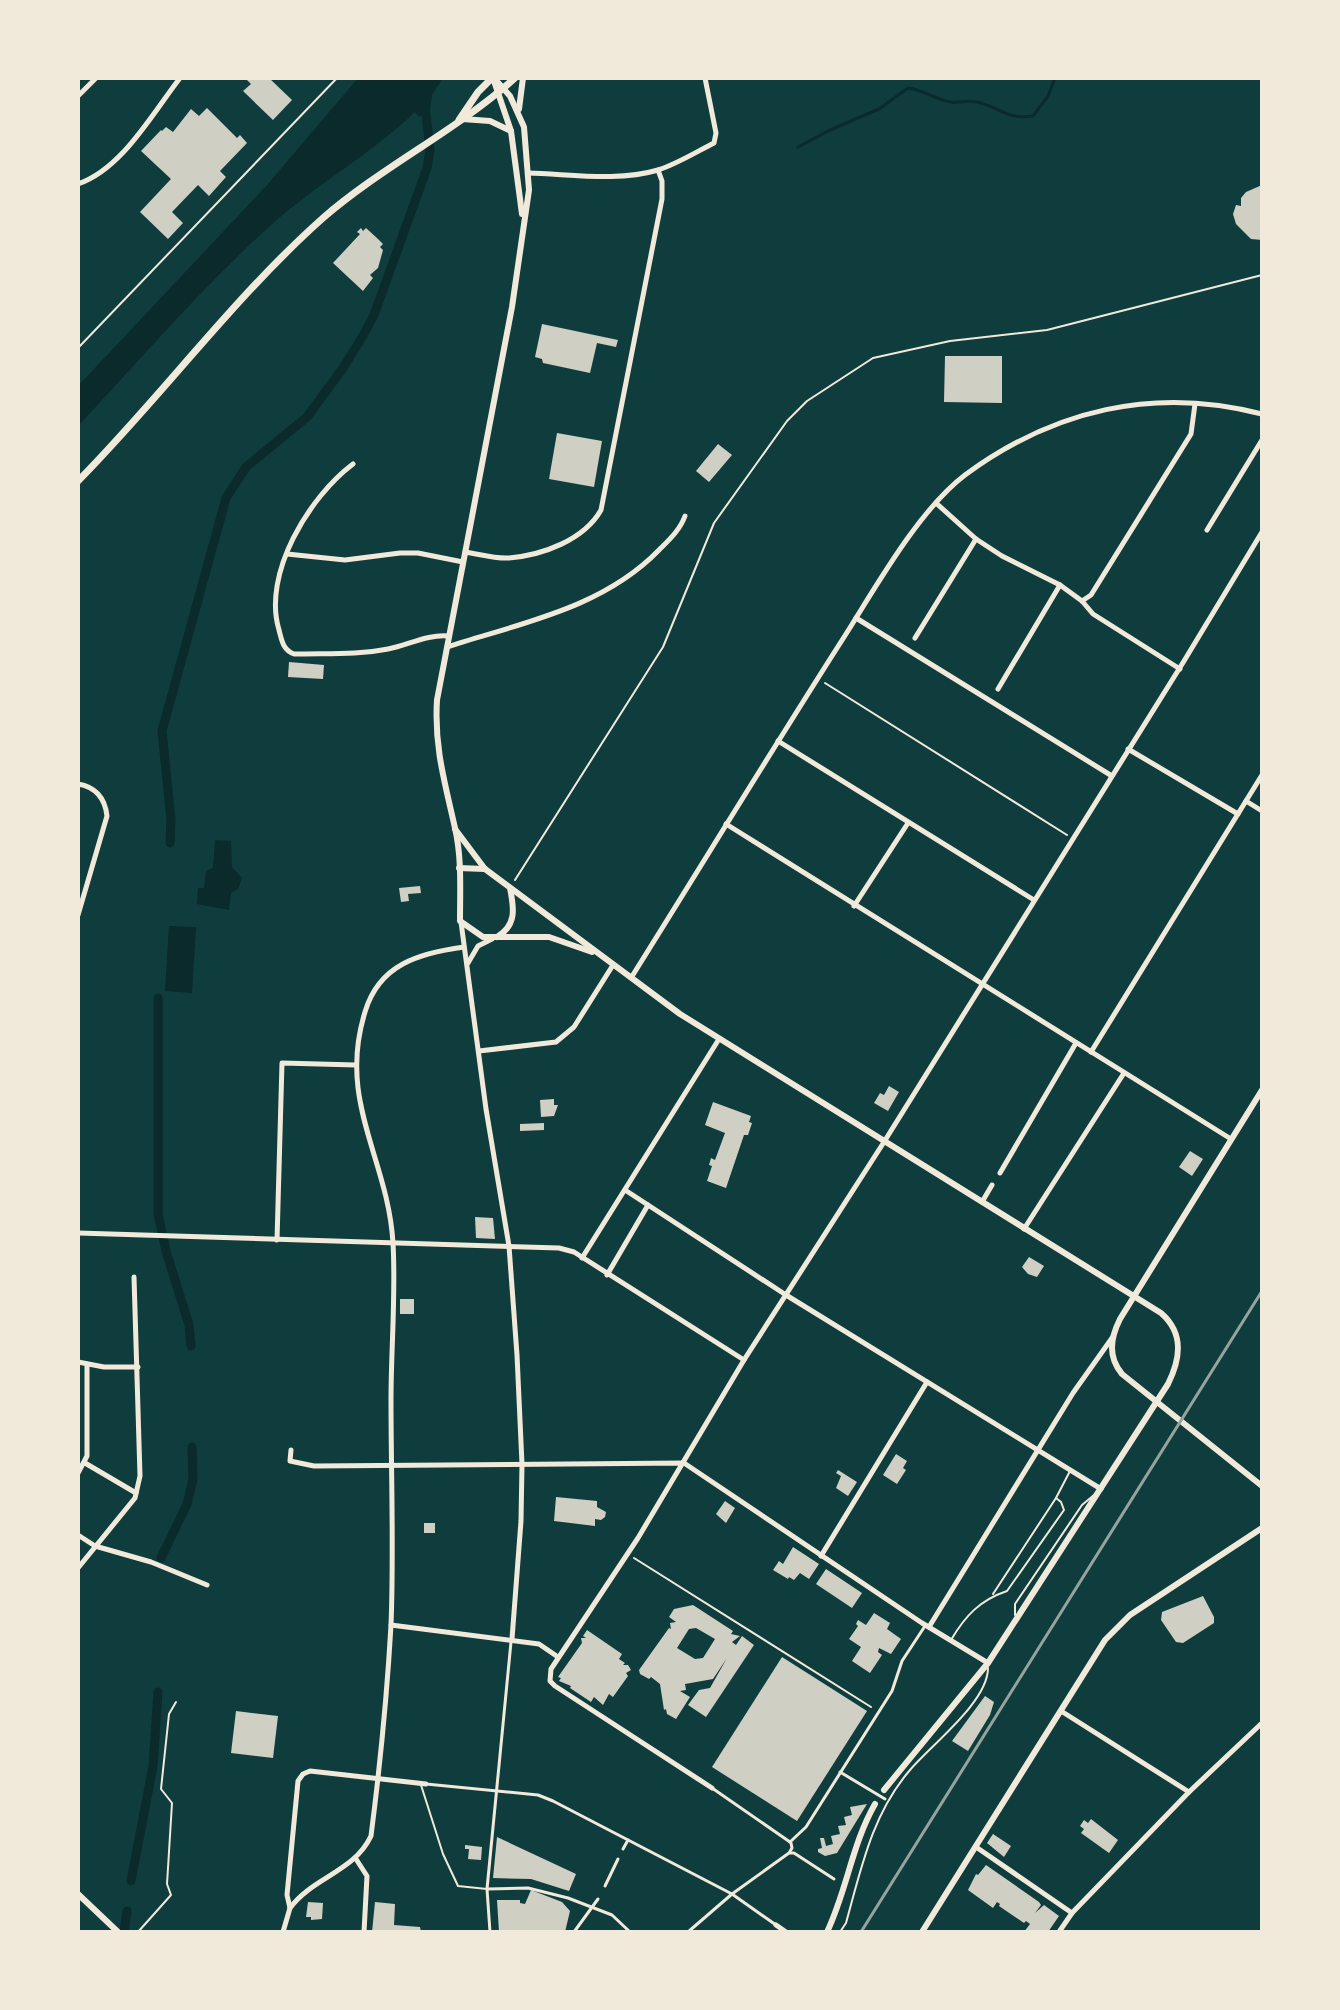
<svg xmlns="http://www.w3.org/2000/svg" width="1340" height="2010" font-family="Manrope,sans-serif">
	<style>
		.water { fill: #0a2a2b }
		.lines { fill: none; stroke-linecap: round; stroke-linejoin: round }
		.stream { stroke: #0a2a2b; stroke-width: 3 }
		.canal { stroke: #0a2a2b; stroke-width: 9 }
		.building { fill: #cfcfc3; fill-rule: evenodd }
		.path { stroke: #f1e9da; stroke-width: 2 }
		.service { stroke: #f1e9da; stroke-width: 2 }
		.pedestrian { stroke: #f1e9da; stroke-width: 3 }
		.minor { stroke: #f1e9da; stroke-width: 5 }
		.tertiary { stroke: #f1e9da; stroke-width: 6 }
		.secondary { stroke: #f1e9da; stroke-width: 6 }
		.primary { stroke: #f1e9da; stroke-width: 7 }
		.rail { stroke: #97a49c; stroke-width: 3 }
	</style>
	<rect width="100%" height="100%" fill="#0f3d3e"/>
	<g class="water">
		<path d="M358 78H443L432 95 430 109 419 117 415 112C370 155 315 185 270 226 201 288 141 359 78 426V386L268 184Z"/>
		<path d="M215 840 231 841 232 867 242 878 238 889 231 893 229 910 197 904 198 888H204L206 871 213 868Z"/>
		<path d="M169 926 196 927 192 993 165 991Z"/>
	</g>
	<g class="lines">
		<path class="stream" d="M798 147 830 130 879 109 908 88C924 90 936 100 951 102 959 103 969 100 977 102 1000 107 1006 120 1033 116L1048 96 1055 78"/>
		<g class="canal">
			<path d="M170 843 171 820 162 731 226 498 246 467 307 417 343 368 364 334 374 315 427 168 430 150 422 78"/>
			<path d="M158 998V1214L166 1251 189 1325 191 1346"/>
			<path d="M161 1558 187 1504 193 1479 192 1447"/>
			<path d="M131 1881 153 1766 158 1692"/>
			<path d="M124 1932 127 1911"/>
		</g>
	</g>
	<g class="building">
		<path d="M250 78H269L292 100 273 120 243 91 251 84 247 80Z"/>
		<path d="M207 108 237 138 240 135 247 143 220 171 226 177 209 196 198 185 172 212 183 223 168 239 140 212 171 179 141 151 161 130 162 131 166 127 173 132 191 109 199 116Z"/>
		<path d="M1262 185V240L1251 239 1236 224 1233 214 1236 205 1241 206V198L1246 192Z"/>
		<path d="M361 228 363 231 366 228 378 239 383 244 380 247 383 250 378 268 370 275 373 278 363 291 333 263 360 234 357 232Z"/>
		<path d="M542 324 618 340 616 347 597 343 590 373 543 363 542 359 535 357Z"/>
		<path d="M945 356H1002V403L944 402Z"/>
		<path d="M557 433 602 441 594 487 549 479Z"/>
		<path d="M718 444 732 455 709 482 696 471Z"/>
		<path d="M289 662 324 665 323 679 288 677Z"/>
		<path d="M420 886 421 893 408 894 409 901 401 902 399 888Z"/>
		<path d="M889 1086 899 1092 888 1111 874 1103 880 1093 884 1095Z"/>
		<path d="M554 1099V1105H558L554 1116 541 1117 540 1100Z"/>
		<path d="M713 1102 751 1116 749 1122 752 1123 748 1135H744L726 1188 707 1181 712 1166 709 1165 711 1158 715 1160 725 1133 705 1125Z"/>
		<path d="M544 1123V1130L520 1131V1124Z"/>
		<path d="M1190 1151 1203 1159 1192 1176 1179 1167Z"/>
		<path d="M475 1217 493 1218 495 1239 476 1238Z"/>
		<path d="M1029 1257 1044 1266 1037 1277 1028 1274 1022 1267Z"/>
		<rect x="400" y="1299" width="14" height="15"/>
		<path d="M896 1454 907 1461 903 1468 906 1470 897 1484 883 1475Z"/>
		<path d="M838 1470 857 1482 848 1496 836 1488 841 1476 836 1473Z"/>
		<path d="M556 1497 597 1501V1507L606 1512 605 1517 601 1520 595 1519V1526L554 1521Z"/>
		<path d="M725 1501 735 1508 726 1523 716 1514Z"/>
		<rect x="424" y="1523" width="11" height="10"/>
		<path d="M793 1547 819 1564 809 1579 800 1573 794 1580 789 1577 788 1579 773 1570 779 1561 783 1564Z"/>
		<path d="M826 1569 862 1593 852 1608 816 1584Z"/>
		<path d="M1203 1596 1214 1617V1623L1183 1643 1176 1642 1161 1620 1162 1612Z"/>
		<path d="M693 1605 733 1631 731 1634 740 1636 732 1642 736 1645 742 1636 754 1645 706 1717 688 1705 699 1690 710 1688 727 1658 713 1679 685 1684 686 1690 680 1691 690 1697 676 1719 667 1714 666 1709 664 1710 660 1684 651 1677 649 1679 640 1674 639 1670 669 1628 671 1629 670 1623 676 1622 669 1617 674 1609ZM696 1628 715 1639 703 1658 695 1659 677 1648 689 1629Z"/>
		<path d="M874 1613 890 1623 887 1629 901 1639 891 1654 879 1648 878 1652 882 1655 870 1673 852 1661 861 1647 849 1639 858 1626 856 1624 858 1620 866 1625Z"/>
		<path d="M587 1630 622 1654 619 1659 625 1663 623 1665H628L631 1670 626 1673 628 1676 613 1697 609 1694 603 1705 594 1697 591 1702 570 1688 571 1686 559 1681 561 1678 558 1677 582 1643 581 1638H586L583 1636Z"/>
		<path d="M782 1657 867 1711 797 1821 712 1767Z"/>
		<path d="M985 1696 994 1702 990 1715 968 1751 952 1741Z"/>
		<path d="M236 1711 278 1716 273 1758 231 1753Z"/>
		<path d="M867 1804 837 1853 825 1856 818 1852V1849L822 1848 820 1838H824L826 1846 833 1844 831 1836 840 1834 838 1826 846 1825 844 1817 852 1815 850 1807Z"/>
		<path d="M1091 1819 1118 1840 1109 1853 1081 1833 1084 1829 1080 1826 1084 1820 1088 1823Z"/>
		<path d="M993 1834 1011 1846 1004 1857 987 1843Z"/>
		<path d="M497 1837 576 1874 569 1891 531 1879 493 1878Z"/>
		<path d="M465 1845 482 1847 481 1860 468 1859 469 1849H465Z"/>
		<path d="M986 1865 1039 1902 1041 1905 1035 1913 1044 1905 1059 1916 1048 1932H1024L1030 1924 1026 1921 1024 1923 999 1906 1000 1904 997 1902 993 1908 968 1890 976 1874 978 1875Z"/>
		<path d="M531 1890 562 1902 570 1911 565 1932H499L497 1900H520V1903L525 1904Z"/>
		<path d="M308 1902 323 1903 322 1919 311 1920V1917H306Z"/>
		<path d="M375 1902 395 1904 394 1925 420 1927 421 1932H372Z"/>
	</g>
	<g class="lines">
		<g class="path">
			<path d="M825 683 1067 835"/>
			<path d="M515 880 663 647 714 523 787 421 807 401 873 358 950 341 1047 330 1262 275"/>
			<path d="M634 1558 871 1707"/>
		</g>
		<g class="service">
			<path d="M78 348 337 78"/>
			<path d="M993 1594 1056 1498 1070 1471"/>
			<path d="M1015 1615V1604L1082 1505 1094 1495"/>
			<path d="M951 1640C965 1616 980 1600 1007 1591L1064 1510 1061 1502 1056 1498"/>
			<path d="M421 1785 443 1854 458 1886 487 1889"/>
			<path d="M138 1932 171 1895 167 1884 172 1803 161 1789 169 1714 176 1702"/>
			<path d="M840 1932 846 1923C861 1869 872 1814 910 1770 931 1745 988 1702 988 1668"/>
		</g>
		<g class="pedestrian">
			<path d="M840 1772 885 1799"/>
			<path d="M426 1784 538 1795 553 1801 732 1894 776 1925"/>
			<path d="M712 1788 790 1842"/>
			<path d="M790 1842 806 1827 892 1691 902 1661 925 1626"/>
			<path d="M623 1849 628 1840"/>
			<path d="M790 1853H794L834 1879"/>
			<path d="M605 1886 618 1859"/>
			<path d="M487 1889 528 1888 568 1898 612 1915 630 1932"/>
			<path d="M490 1932 487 1889 511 1642"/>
			<path d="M574 1932 598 1899"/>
			<path d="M688 1932 732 1894 789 1853 792 1848 791 1843"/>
		</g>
		<g class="minor">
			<path d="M78 96 96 78"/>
			<path d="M528 173C570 174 618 182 658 170 677 164 696 152 714 143L716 133 705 78"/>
			<path d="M78 184C122 169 152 114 180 78"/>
			<path d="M353 464C309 497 262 574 279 630 282 641 283 650 294 654 325 653 358 655 388 649 409 645 427 634 449 636"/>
			<path d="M936 503 976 539 1002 556 1060 585 1082 601 1093 614 1180 669"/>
			<path d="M1207 530 1262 440"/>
			<path d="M465 552C479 554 495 559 509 558 543 555 584 540 601 510L662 199V181L658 170"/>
			<path d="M287 554 345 560 400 553H418L463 562"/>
			<path d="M1082 601 1091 595 1191 434 1195 404"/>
			<path d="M856 618 1112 776"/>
			<path d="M915 638 976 539"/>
			<path d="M447 647C521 623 603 608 659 550 669 540 680 530 685 516"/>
			<path d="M998 689 1060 585"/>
			<path d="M778 741 1034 900"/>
			<path d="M1128 749 1238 814"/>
			<path d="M78 784C96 787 105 798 107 816L78 915"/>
			<path d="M1246 801 1262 811"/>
			<path d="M726 824 1231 1139"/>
			<path d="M854 906 908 823"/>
			<path d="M461 922 486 1109 509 1246 517 1355 522 1464 521 1521 512 1639"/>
			<path d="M468 963 478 946 492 939"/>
			<path d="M631 978C703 863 773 748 846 634 877 585 919 510 965 475 1053 410 1154 386 1262 414"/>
			<path d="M479 1051 556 1042 574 1027 613 965"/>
			<path d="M1091 1052 1262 775"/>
			<path d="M1000 1173 1076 1043"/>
			<path d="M982 1202 992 1185"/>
			<path d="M648 1205 786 1295 1101 1489"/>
			<path d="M1024 1229 1124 1073"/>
			<path d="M78 1233 559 1248 574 1252 744 1360"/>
			<path d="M277 1240 282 1063 356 1065"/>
			<path d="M582 1258 719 1039"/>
			<path d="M607 1275 648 1205 625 1190"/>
			<path d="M78 1362 104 1367H138"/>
			<path d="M291 1450 290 1461 314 1466 684 1463 922 1623 988 1663"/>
			<path d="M85 1463 136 1493"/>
			<path d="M78 1473 87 1456V1364"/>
			<path d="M78 1535 95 1546 151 1562 207 1585"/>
			<path d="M821 1556 927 1382"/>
			<path d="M78 1568 135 1498 140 1476 134 1277"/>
			<path d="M391 1625 539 1644 558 1657"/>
			<path d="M929 1627 1073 1393 1112 1338"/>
			<path d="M1061 1711 1189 1792"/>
			<path d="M712 1788 555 1686 550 1681 551 1669 638 1538 744 1360 884 1142 1184 661 1262 532"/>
			<path d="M976 1847 1072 1913"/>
			<path d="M356 1859 367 1876 364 1932"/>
			<path d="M290 1908C313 1877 354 1872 371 1836 380 1766 387 1696 391 1625 394 1550 391 1475 391 1400 391 1348 396 1295 393 1243 388 1158 337 1102 365 1012 379 964 420 953 464 947"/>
			<path d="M776 1925 786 1932"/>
			<path d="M283 1932 290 1908 287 1895 298 1781 303 1774 310 1771 426 1784"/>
			<path d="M1059 1932 1072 1913 1189 1792 1262 1723"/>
		</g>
		<path class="tertiary" d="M78 1894 118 1932"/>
		<g class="secondary">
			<path d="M493 78 511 131 522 214"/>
			<path d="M494 78 510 96 524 127 529 190 512 307 437 700C434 747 445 783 455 828 462 858 460 891 460 921L483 937H549L592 952"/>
			<path d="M519 109 523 78"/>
			<path d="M462 119 490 121 511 131"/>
			<path d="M455 829 485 869 680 1014 1161 1313C1184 1333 1181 1358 1168 1384L988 1663 884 1790"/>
			<path d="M459 868 485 869"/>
			<path d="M497 937C517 925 514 908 510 888"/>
			<path d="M1262 1090 1120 1319C1110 1339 1108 1357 1122 1374L1262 1486"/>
			<path d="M827 1932C847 1890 852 1844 875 1804"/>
			<path d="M922 1932 1105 1640 1130 1615 1262 1528"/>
		</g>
		<g class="primary">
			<path d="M459 120 478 92 492 78"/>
			<path d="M78 481C162 396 234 297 323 218 383 166 456 131 515 78"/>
		</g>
		<path class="rail" d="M861 1932 1262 1291"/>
	</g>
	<rect width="1340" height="2010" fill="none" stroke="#f1e9da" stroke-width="160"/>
</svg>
